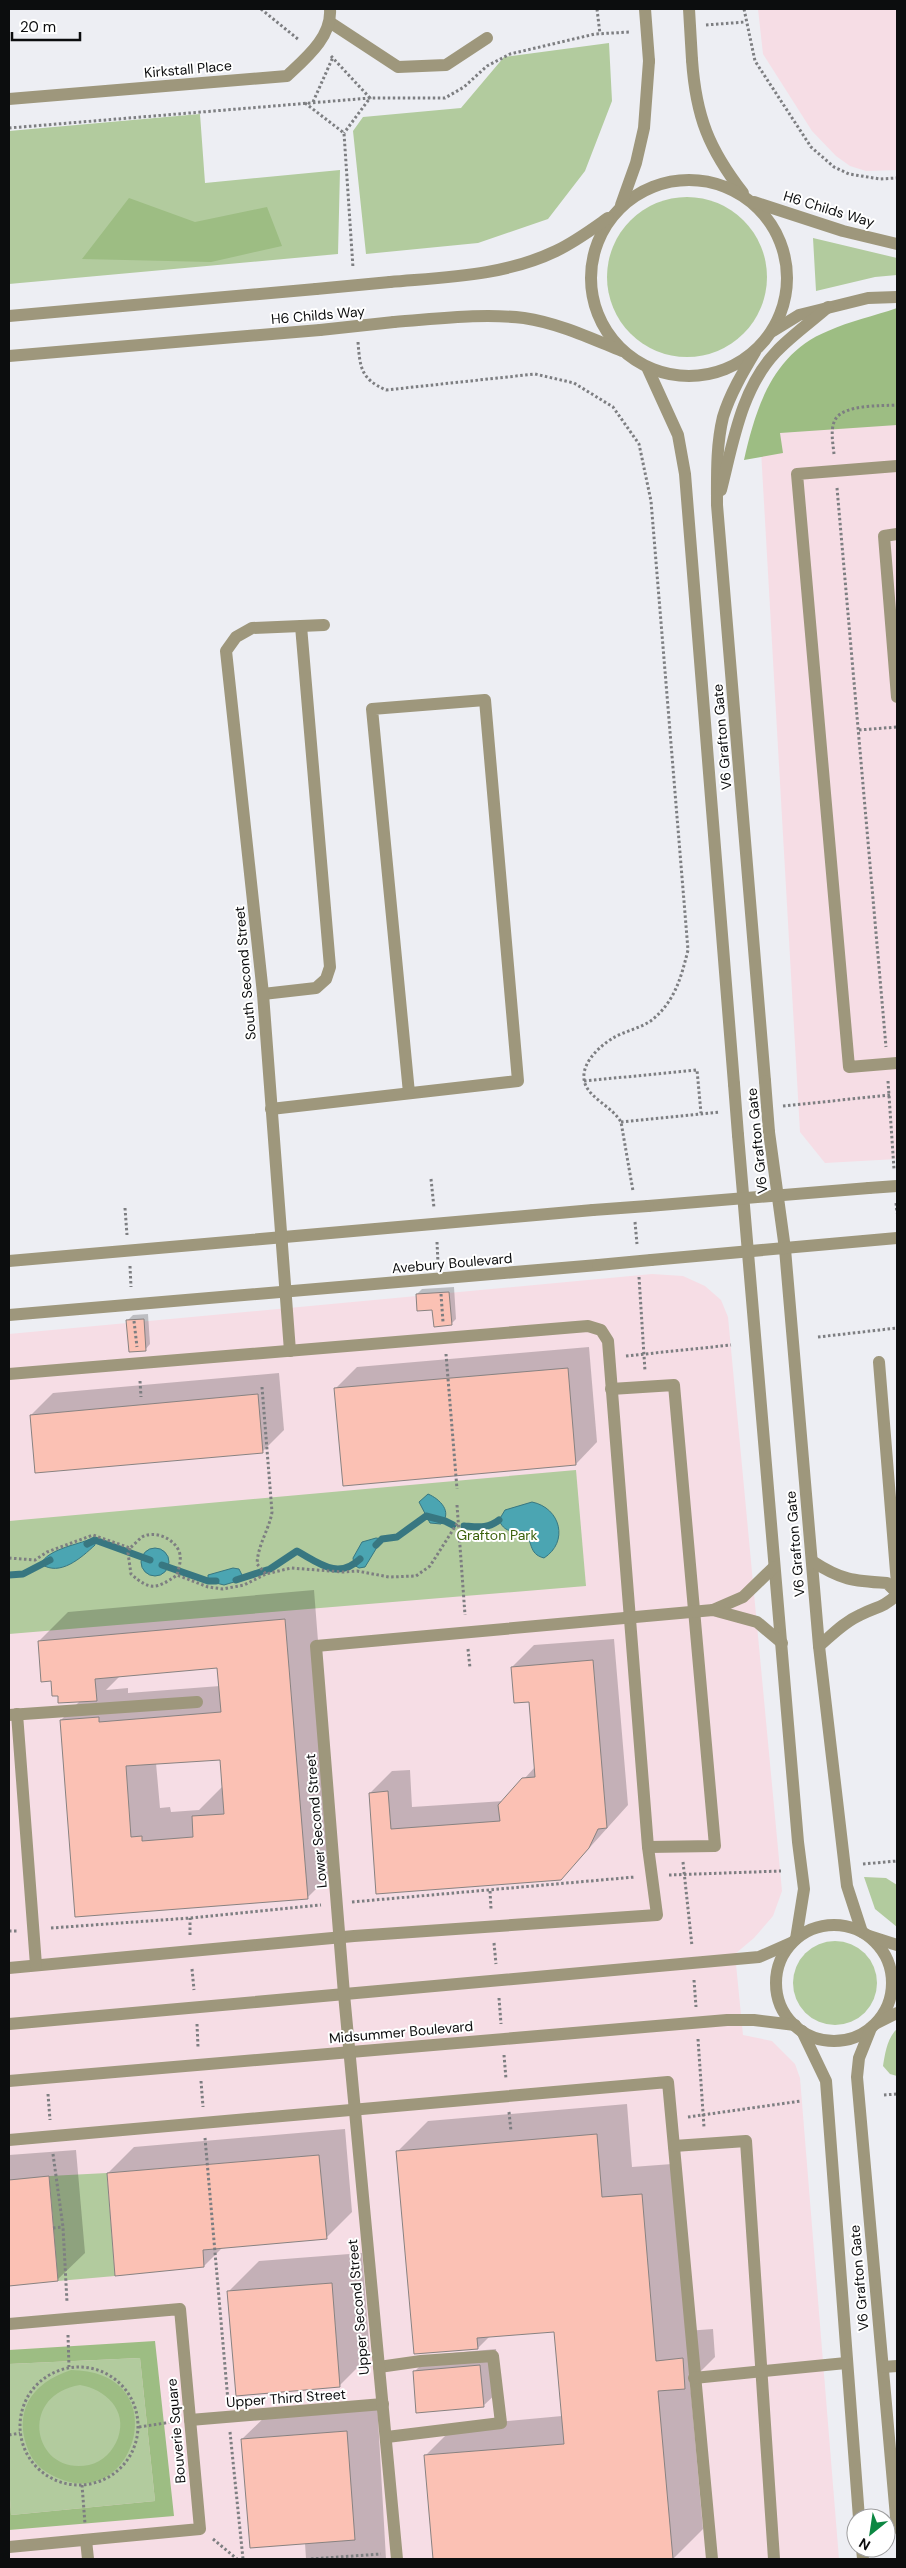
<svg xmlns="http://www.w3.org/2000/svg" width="906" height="2568" font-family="'DM Sans',sans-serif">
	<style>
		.commercial { fill: #f6dde5 }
		.green { fill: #b2cb9e }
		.forest { fill: #9dbd83; fill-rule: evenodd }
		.water { fill: #4ba5b2; stroke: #387781 }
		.shadow { fill: #0003; fill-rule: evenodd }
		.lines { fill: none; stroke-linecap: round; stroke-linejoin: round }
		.stream { stroke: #387781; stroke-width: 7 }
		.building { fill: #fbc1b4; stroke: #888281; fill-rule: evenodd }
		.path { stroke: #7d7e81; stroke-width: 3; stroke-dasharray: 2.5 2.5; stroke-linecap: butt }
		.minor { stroke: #9e977c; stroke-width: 12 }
		.minor-bridge { stroke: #9e977c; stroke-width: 12 }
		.labels { text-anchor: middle; stroke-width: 4; stroke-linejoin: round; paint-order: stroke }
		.street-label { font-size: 14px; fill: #0c0d0e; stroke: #fff }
		.park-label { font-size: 14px; fill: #3c610c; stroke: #fff }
	</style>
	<rect width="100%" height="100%" fill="#edeef3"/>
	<g class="commercial">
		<path d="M758 9H897V170L866 171 850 166 836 156 812 131 763 54Z"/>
		<path d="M897 421V1159L825 1163 800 1132 760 433Z"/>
		<path d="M652 1274 683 1276 705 1286 721 1300 728 1317 782 1891 773 1916 754 1938 735 1954 743 2035 772 2041 795 2064 800 2078 839 2559H9V1334Z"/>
	</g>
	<g class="green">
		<path d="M609 43 612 101 585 171 548 219 478 243 366 254 353 131 363 117 461 108 504 57Z"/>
		<path d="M200 114 205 183 340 170 338 254 9 284V131Z"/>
		<circle cx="687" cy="277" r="80"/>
		<path d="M813 238 897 258V275L875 277 816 291Z"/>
		<path d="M576 1470 586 1586 9 1634V1521Z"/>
		<path d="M864 1877 886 1878 897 1885V1927L875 1909Z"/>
		<circle cx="835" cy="1983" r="42"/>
		<path d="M897 2029V2076L890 2074 883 2066C885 2054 887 2038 897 2029Z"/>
		<path d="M107 2173 115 2276 58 2281 49 2176Z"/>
		<path d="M140 2358 155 2501 11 2515 9 2483V2364Z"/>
	</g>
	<g class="forest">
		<path d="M129 198 195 222 267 207 282 246 211 262 82 259Z"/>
		<path d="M897 308V425L780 433 783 453 744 460C756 407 773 353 828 331 850 321 874 316 897 308Z"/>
		<path d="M155 2341 174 2516 9 2530V2483L11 2515 155 2501 140 2358 9 2364V2350Z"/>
		<path d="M71 2370C178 2371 135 2513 58 2478 46 2473 36 2466 30 2454 11 2413 31 2383 71 2370ZM80 2385C105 2389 128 2410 118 2438 113 2451 103 2462 89 2465 33 2476 17 2395 80 2385Z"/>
	</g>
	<g class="water">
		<path d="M428 1494C440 1499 453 1512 441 1524L430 1523 419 1502Z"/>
		<path d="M532 1502C561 1508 569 1542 544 1558 528 1554 533 1541 524 1531 512 1532 504 1532 499 1520L505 1510Z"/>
		<path d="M376 1538 382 1539 365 1567 359 1568 354 1565 353 1558 362 1542Z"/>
		<path d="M88 1540H95V1545C81 1558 60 1577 41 1564 47 1550 75 1545 88 1540Z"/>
		<circle cx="155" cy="1562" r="14"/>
		<path d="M233 1568 239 1569 244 1579 224 1585 208 1581V1575Z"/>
	</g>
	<g class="shadow">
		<path d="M454 1287 456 1319 451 1324 417 1294 422 1289Z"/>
		<path d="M148 1314 150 1344 145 1350 128 1320 133 1315Z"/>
		<path d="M589 1347 597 1442 576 1464 335 1389 357 1367Z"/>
		<path d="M279 1373 284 1430 263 1451 31 1415 53 1393Z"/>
		<path d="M314 1590 336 1869 307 1898 77 1916 61 1720 80 1701 59 1694 39 1641 68 1612ZM218 1667 220 1686 128 1693V1688L106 1690 121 1675ZM221 1758 222 1787 199 1810 171 1812 170 1807 160 1808 156 1763Z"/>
		<path d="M614 1639 628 1805 582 1856 560 1879 378 1893 370 1793 392 1771 410 1770 412 1807 504 1801 535 1767 530 1700 512 1667 534 1645Z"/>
		<path d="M627 2104 632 2167 672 2164 686 2331 713 2329 715 2357 690 2382 703 2529 673 2559H434L425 2456 455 2426 562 2416 555 2330 490 2336 478 2348 398 2151 428 2121Z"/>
		<path d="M345 2129 352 2212 326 2238 223 2247 204 2266 108 2173 134 2147Z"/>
		<path d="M76 2150 85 2253 57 2280 9 2284V2155Z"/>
		<path d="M362 2253 370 2355 340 2385 237 2394 228 2292 259 2261Z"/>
		<path d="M496 2349 500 2390 483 2406 414 2372 431 2355Z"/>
		<path d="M377 2401 386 2559H306L305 2543 242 2439 273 2409Z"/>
	</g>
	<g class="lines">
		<g class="stream">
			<path d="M464 1526C478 1527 488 1529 499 1520"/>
			<path d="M87 1544 95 1540 150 1560"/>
			<path d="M376 1545 382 1539 397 1537 426 1516 445 1521 453 1525"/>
			<path d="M162 1565 208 1581H216"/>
			<path d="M9 1575 23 1574 50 1560"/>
			<path d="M236 1580 270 1569 297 1551C319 1563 338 1580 360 1559"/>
		</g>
	</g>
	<g class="building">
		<path d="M449 1292 452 1325 434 1327 432 1310 417 1311 416 1294Z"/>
		<path d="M144 1319 146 1351 129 1352 126 1320Z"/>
		<path d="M568 1368 576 1465 343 1486 334 1388Z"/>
		<path d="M258 1394 263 1453 35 1473 30 1415Z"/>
		<path d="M285 1619 308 1899 75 1917 60 1720 99 1717V1722L221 1712 217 1668 95 1679 97 1701 58 1703V1696H52L51 1681 41 1682 38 1641ZM220 1760 224 1814 192 1816 193 1837 142 1841V1836L131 1837 126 1766Z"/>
		<path d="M593 1660 607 1828 598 1829 589 1848 561 1880 376 1894 369 1793 388 1791 391 1829 500 1821 498 1805 522 1778 535 1777 529 1702 514 1703 511 1667Z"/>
		<path d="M597 2134 602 2197 642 2194 656 2361 683 2358 685 2389 658 2391 673 2559H433L424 2455 564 2444 554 2332 477 2338 478 2349 414 2354 396 2151Z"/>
		<path d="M319 2155 327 2239 203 2250 204 2267 115 2276 107 2173Z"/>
		<path d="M49 2176 58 2281 9 2286V2180Z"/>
		<path d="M332 2283 340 2387 236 2396 227 2291Z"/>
		<path d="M480 2365 484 2407 416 2413 413 2371Z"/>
		<path d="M347 2431 355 2540 250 2548 241 2439Z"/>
	</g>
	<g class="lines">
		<g class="path">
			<path d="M261 9 299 40"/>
			<path d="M597 9 600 34"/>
			<path d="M744 9 755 61 811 147 834 167 849 174 880 179 897 178"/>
			<path d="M706 25 745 22"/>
			<path d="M331 56 370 98 344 133"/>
			<path d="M313 102 333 57"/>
			<path d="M305 103 344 133 353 268"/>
			<path d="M9 128 370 98H445L464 87 487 66 510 54 595 34 630 32"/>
			<path d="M358 342C360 368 361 379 386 390L535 374 574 383 613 407 639 444 651 501 688 950C681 978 675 1001 652 1020 641 1028 625 1031 613 1038 598 1047 577 1067 586 1086 592 1099 613 1108 621 1122L633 1191"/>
			<path d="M834 454C833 444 830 429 835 420 843 404 882 406 897 405"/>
			<path d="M837 488 886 1047"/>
			<path d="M859 730 897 727"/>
			<path d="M584 1081 697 1070 701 1113"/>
			<path d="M888 1081 894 1169"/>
			<path d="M783 1106 890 1095"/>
			<path d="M621 1122 720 1112"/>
			<path d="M431 1179 434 1208"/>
			<path d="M896 1203 897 1213"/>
			<path d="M125 1208 127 1235"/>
			<path d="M635 1222 637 1244"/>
			<path d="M437 1242 438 1263"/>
			<path d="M130 1266 131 1287"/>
			<path d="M639 1277 645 1371"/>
			<path d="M441 1294 443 1322"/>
			<path d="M134 1321 137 1347"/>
			<path d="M818 1337 897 1328"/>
			<path d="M446 1354 457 1489"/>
			<path d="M626 1356 731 1345"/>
			<path d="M140 1381 141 1397"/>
			<path d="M262 1387 272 1512C269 1530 258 1544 257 1564L266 1574"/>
			<path d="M457 1505 465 1615"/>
			<path d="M130 1548 128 1553 131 1574C150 1591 157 1589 177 1575L208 1587 223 1589 244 1585 266 1574 291 1568 343 1572 357 1571 389 1577 416 1576 430 1566 458 1522"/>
			<path d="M9 1558 35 1560 47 1552 93 1535 130 1548C134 1545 138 1540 142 1537 155 1530 173 1538 179 1551 182 1559 179 1567 177 1575"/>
			<path d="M468 1649 470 1668"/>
			<path d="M683 1862 692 1946"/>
			<path d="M863 1864 897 1861"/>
			<path d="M669 1875 781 1871"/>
			<path d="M490 1891 491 1909"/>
			<path d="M352 1902 635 1877"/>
			<path d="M51 1928 190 1918 321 1905"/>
			<path d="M9 1931H17"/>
			<path d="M190 1935V1918"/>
			<path d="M494 1943 496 1964"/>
			<path d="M192 1969 194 1990"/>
			<path d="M694 1980 696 2007"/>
			<path d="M499 1998 501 2024"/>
			<path d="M197 2024 198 2047"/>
			<path d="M698 2039 704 2127"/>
			<path d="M504 2055 506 2079"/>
			<path d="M201 2081 203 2107"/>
			<path d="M48 2094 50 2120"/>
			<path d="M884 2095 897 2094"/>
			<path d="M509 2112 511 2131"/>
			<path d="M688 2117 801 2101"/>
			<path d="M205 2138 228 2401"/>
			<path d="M53 2154 63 2227 67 2302"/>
			<path d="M53 2228 63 2227"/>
			<path d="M68 2335 69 2367"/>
			<circle cx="79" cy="2426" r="59"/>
			<path d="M139 2427 172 2422"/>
			<path d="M230 2432 243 2559"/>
			<path d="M9 2435 20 2433"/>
			<path d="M82 2485 85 2524"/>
			<path d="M213 2539 237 2559"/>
			<path d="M311 2559 381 2554"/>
		</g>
		<g class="minor">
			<path d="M331 23 398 67 446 65 487 38"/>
			<path d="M692 60C696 117 709 149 743 193"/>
			<path d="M9 99 287 76C306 58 332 37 330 9"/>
			<circle cx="689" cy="278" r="98"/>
			<path d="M754 202 843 231 897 244"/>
			<path d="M621 205 636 163 644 128 649 61"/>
			<path d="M390 282C446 277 504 276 556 251 575 242 591 230 608 218"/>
			<path d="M9 316 316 289"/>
			<path d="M394 322C437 319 481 313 524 318 558 323 590 338 622 351"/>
			<path d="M773 331 799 315 868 298 897 297"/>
			<path d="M755 352C743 372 730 394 723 417 716 446 717 476 717 505L765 1081"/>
			<path d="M9 356 320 330"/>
			<path d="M647 367 678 435 685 474 734 1084"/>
			<path d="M897 466 797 474 849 1067 897 1063"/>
			<path d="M721 490C733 443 741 389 776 352 791 336 811 322 828 307"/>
			<path d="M897 534 884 536 897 697"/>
			<path d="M263 994 316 988 326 979 330 967 301 626"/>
			<path d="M271 1109 518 1081 485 700 372 709 409 1093"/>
			<path d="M769 1132 785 1249 819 1646 847 1886 862 1932"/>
			<path d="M738 1135 798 1842 804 1889 796 1939"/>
			<path d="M648 1206 869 1188"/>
			<path d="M651 1260 897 1238"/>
			<path d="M9 1261 593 1210"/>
			<path d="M9 1315 598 1265"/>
			<path d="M290 1351 263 994 226 651 236 637 252 628 324 625"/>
			<path d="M879 1362 897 1584"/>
			<path d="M9 1374 588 1326 601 1330 608 1341 648 1847 657 1915 354 1936 9 1968"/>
			<path d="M611 1389 674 1385 715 1846 648 1847"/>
			<path d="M812 1561C841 1580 853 1581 887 1583L897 1593"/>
			<path d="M713 1610 743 1597 774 1567"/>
			<path d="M819 1646C832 1635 844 1622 860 1615 877 1606 881 1609 897 1595"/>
			<path d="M17 1714 36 1965"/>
			<path d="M9 1715 197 1702"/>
			<circle cx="834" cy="1983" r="58"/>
			<path d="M869 1936 897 1945"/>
			<path d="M877 2023 897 2013"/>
			<path d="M9 2024 759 1957 791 1943"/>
			<path d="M871 2028 859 2058 857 2077 897 2528"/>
			<path d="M802 2031 826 2081 859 2518"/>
			<path d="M9 2081 727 2020H754L795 2025"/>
			<path d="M9 2140 668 2082 712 2559"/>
			<path d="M674 2146 746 2141 774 2559"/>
			<path d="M9 2324 180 2309 200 2529 9 2547"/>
			<path d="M379 2367 421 2361 493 2356 501 2423 387 2437"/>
			<path d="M883 2367 897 2366"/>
			<path d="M694 2378 846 2363"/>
			<path d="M190 2420 383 2404"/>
			<path d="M86 2540 88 2559"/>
			<path d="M862 2548 863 2559"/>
			<path d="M397 2559 344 1994 316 1646 713 1610 757 1622 782 1643"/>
		</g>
		<g class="minor-bridge">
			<path d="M645 9 649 61"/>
			<path d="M689 9 692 60"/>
			<path d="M316 289 390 282"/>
			<path d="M320 330 394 322"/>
			<path d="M765 1081 769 1132"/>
			<path d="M734 1084 738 1135"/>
			<path d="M869 1188 897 1186"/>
			<path d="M593 1210 648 1206"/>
			<path d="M598 1265 651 1260"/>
		</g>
	</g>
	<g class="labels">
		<g class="street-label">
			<text transform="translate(188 69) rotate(-5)" y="5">Kirkstall Place</text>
			<text transform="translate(829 209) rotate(17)" y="5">H6 Childs Way</text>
			<text transform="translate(318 315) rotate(-5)" y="5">H6 Childs Way</text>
			<text transform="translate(722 737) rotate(-95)" y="5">V6 Grafton Gate</text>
			<text transform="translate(245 973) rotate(-95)" y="5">South Second Street</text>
			<text transform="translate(757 1141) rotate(-96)" y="5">V6 Grafton Gate</text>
			<text transform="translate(452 1263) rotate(-5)" y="5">Avebury Boulevard</text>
			<text transform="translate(795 1544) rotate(-95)" y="5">V6 Grafton Gate</text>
			<text transform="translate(316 1821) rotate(-95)" y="5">Lower Second Street</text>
			<text transform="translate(401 2032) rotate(-5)" y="5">Midsummer Boulevard</text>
			<text transform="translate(859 2278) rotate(-95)" y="5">V6 Grafton Gate</text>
			<text transform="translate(358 2307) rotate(-95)" y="5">Upper Second Street</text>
			<text transform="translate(286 2398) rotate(-4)" y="5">Upper Third Street</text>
			<text transform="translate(176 2431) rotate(-95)" y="5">Bouverie Square</text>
		</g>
		<g class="park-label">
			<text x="497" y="1540">Grafton Park</text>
		</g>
	</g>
	<rect width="906" height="2568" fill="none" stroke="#0c0d0e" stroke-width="20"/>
	<g transform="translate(871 2533) rotate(210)"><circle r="24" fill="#ffffff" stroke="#9e9e9f"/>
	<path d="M0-4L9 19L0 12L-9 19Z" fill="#0c8742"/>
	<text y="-8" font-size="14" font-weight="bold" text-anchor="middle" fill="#0c0d0e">N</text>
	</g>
	<path d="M12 32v8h68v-8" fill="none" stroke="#0c0d0e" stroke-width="2.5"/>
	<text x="20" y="32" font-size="15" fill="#0c0d0e" stroke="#ffffff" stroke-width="4" paint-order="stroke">20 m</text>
</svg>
